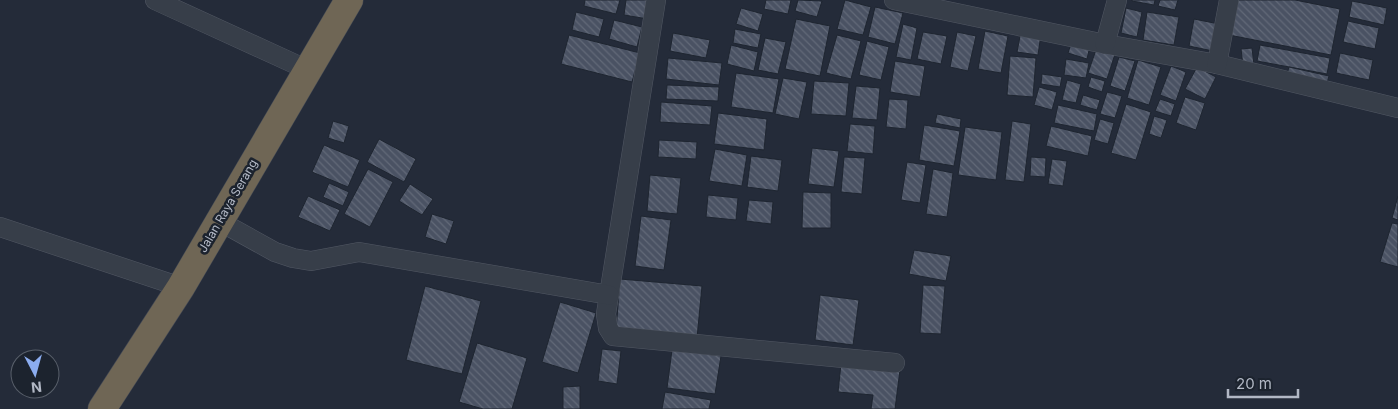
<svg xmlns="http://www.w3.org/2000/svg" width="1398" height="409" font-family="Inter,sans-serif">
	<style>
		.building { fill: url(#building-back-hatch); stroke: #1e2530 }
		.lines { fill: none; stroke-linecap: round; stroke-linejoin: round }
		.street-casing { stroke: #525864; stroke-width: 20 }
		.highway-casing { stroke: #424854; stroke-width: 29 }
		.street { stroke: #373e49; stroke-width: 19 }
		.highway { stroke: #6f6655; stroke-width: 28 }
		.labels { text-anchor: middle; stroke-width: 5; stroke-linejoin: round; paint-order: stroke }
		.street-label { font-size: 12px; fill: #b2b8c5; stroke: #1c232e }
	</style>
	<defs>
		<pattern id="building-back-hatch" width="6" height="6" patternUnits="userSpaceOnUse" patternTransform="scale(1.25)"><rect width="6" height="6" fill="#4a5263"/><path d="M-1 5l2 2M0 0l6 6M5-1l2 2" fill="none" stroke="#626978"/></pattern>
	</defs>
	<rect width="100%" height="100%" fill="#242b39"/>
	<g class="building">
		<path d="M585 0H620L616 14 584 6Z"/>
		<path d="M626 0H651L648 19 624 15Z"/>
		<path d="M766 0H791L788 14 764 9Z"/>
		<path d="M798 0 822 1 817 17 795 11Z"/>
		<path d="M845 0 871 7 863 35 837 29Z"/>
		<path d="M1132 0H1155L1154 5 1132 1Z"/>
		<path d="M1160 0H1178L1175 10 1158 6Z"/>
		<path d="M1236 0H1295L1340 9 1331 55 1229 35Z"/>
		<path d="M1352 1 1387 8 1384 25 1349 17Z"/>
		<path d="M875 7 903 13 895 44 868 37Z"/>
		<path d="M741 8 763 14 758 31 736 24Z"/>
		<path d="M1126 8 1142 12 1137 37 1121 33Z"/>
		<path d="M576 12 604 19 599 37 572 30Z"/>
		<path d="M1147 12 1179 17 1174 45 1143 40Z"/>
		<path d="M796 19 830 26 820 76 785 69Z"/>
		<path d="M1194 19 1219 24 1213 51 1189 46Z"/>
		<path d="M614 20 642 27 637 47 609 39Z"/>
		<path d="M1348 21 1379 28 1375 49 1343 42Z"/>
		<path d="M903 24 917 28 911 60 896 57Z"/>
		<path d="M735 29 761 34 758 48 733 43Z"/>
		<path d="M985 31 1008 36 1001 73 978 69Z"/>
		<path d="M1021 31 1041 34 1038 55 1017 52Z"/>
		<path d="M923 32 947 36 941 64 917 59Z"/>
		<path d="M957 32 976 36 968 71 950 67Z"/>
		<path d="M673 33 710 40 706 58 670 51Z"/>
		<path d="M569 35 640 53 632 82 561 64Z"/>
		<path d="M837 35 861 41 851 79 826 73Z"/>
		<path d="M765 38 786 42 778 74 758 70Z"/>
		<path d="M867 41 889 47 881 80 859 75Z"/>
		<path d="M1072 41 1090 46 1087 59 1068 53Z"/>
		<path d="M1098 44 1116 51 1107 79 1088 73Z"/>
		<path d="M731 45 758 52 754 71 727 64Z"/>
		<path d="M1260 45 1330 58 1327 74 1257 61Z"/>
		<path d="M1252 48 1254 65 1243 66 1241 49Z"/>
		<path d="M1340 53 1373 60 1369 80 1336 73Z"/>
		<path d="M1010 56 1036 58 1033 97 1007 95Z"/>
		<path d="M1119 57 1135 61 1125 91 1110 86Z"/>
		<path d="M668 58 722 63 719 85 666 79Z"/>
		<path d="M1066 59 1089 63 1086 78 1064 75Z"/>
		<path d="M1138 60 1161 67 1149 105 1127 98Z"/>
		<path d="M895 61 925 66 920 97 890 92Z"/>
		<path d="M1171 66 1186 72 1176 101 1160 95Z"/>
		<path d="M1197 67 1216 77 1205 99 1185 89Z"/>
		<path d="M1289 67 1329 76 1327 83 1287 74Z"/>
		<path d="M736 73 779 79 773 113 731 107Z"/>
		<path d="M1042 74 1062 77 1060 87 1041 84Z"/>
		<path d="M1091 77 1105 81 1102 92 1088 87Z"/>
		<path d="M783 78 807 82 799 119 775 114Z"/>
		<path d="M1067 80 1081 84 1076 103 1062 100Z"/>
		<path d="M814 81 849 83 846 116 811 114Z"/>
		<path d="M667 85 719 87 718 101 666 99Z"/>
		<path d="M856 86 880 88 877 120 852 118Z"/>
		<path d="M1039 87 1057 92 1052 110 1034 105Z"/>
		<path d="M1107 92 1122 96 1115 118 1100 114Z"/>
		<path d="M1083 95 1100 100 1097 110 1080 105Z"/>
		<path d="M1185 97 1205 103 1196 130 1176 123Z"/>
		<path d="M889 99 908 100 906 129 886 127Z"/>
		<path d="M1160 99 1175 104 1171 116 1155 111Z"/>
		<path d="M661 102 712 106 710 125 660 122Z"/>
		<path d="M1126 104 1151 112 1136 160 1111 153Z"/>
		<path d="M1058 105 1097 114 1094 131 1054 123Z"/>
		<path d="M718 113 767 119 764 150 714 144Z"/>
		<path d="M937 114 961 119 960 128 935 123Z"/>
		<path d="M1154 116 1167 120 1161 138 1149 134Z"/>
		<path d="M1100 119 1114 123 1108 144 1094 140Z"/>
		<path d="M333 121 349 126 344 143 328 138Z"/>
		<path d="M1012 121 1031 124 1024 182 1005 180Z"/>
		<path d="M850 124 875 126 873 154 847 151Z"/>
		<path d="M924 125 960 131 954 166 919 160Z"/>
		<path d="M1051 126 1092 136 1088 156 1046 146Z"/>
		<path d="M965 127 1002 132 996 180 958 175Z"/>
		<path d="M379 139 416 159 404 182 367 162Z"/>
		<path d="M659 140 697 142 696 159 658 157Z"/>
		<path d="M324 145 360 160 348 187 312 172Z"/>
		<path d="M812 148 839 151 834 187 808 184Z"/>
		<path d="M715 149 747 155 742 186 709 181Z"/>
		<path d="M751 156 782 160 778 191 747 187Z"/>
		<path d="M844 157 865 158 862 194 841 192Z"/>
		<path d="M1031 157 1046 158 1045 177 1030 176Z"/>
		<path d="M1052 159 1067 161 1063 186 1048 184Z"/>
		<path d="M907 162 926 165 920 203 901 200Z"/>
		<path d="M368 169 393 182 370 227 344 214Z"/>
		<path d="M933 169 953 173 947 217 926 214Z"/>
		<path d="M650 175 681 178 677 214 647 211Z"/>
		<path d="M329 183 349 192 343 206 323 197Z"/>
		<path d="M410 184 433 199 422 215 399 201Z"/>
		<path d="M803 192 831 193V228H802Z"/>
		<path d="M708 195 738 198 736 220 706 217Z"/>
		<path d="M308 196 340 210 330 231 298 217Z"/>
		<path d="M1398 196V220L1392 218Z"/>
		<path d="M749 200 773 202 771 224 746 221Z"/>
		<path d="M432 214 454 221 446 244 425 237Z"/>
		<path d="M641 216 671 220 664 270 635 266Z"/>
		<path d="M1392 223 1398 224V267L1380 262Z"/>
		<path d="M914 250 951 256 946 281 909 274Z"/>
		<path d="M620 279 702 286 697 338 616 331Z"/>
		<path d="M923 285 945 286 941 334 920 333Z"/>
		<path d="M425 286 481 301 462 374 406 360Z"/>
		<path d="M820 295 859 300 853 345 815 340Z"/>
		<path d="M560 302 596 313 578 373 542 362Z"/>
		<path d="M477 343 527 358 512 409H483L459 402Z"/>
		<path d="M602 349 621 351 617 384 598 381Z"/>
		<path d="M672 350 721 356 715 394 667 388Z"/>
		<path d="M841 364 900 370 895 409H871L873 395 838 392Z"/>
		<path d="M580 386V409H563V387Z"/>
		<path d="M665 392 711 400 709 409H662Z"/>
	</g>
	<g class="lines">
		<defs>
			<g id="street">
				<path d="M155 0 308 70"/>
				<path d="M656 0 606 314 608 328 613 336 895 363"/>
				<path d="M894 0 1105 44 1217 64 1398 108"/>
				<path d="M1105 44 1117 0"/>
				<path d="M1217 64 1229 0"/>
				<path d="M219 221 275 252 293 258 311 261 359 252 609 295"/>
				<path d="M0 227 181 287"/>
			</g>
			<path id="highway" d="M102 409 181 287 349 0"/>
		</defs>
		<use href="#street" class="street-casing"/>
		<use href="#highway" class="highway-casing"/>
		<use href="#street" class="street"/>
		<use href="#highway" class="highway"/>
	</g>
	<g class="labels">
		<g class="street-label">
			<text transform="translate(228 206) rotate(-60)" y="4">Jalan Raya Serang</text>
		</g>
	</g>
	<g transform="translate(35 374) rotate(174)"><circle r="24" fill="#1c232e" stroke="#585f6a"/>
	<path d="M0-4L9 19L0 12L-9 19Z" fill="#8cadf0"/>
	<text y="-8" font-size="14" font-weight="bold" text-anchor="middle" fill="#b2b8c5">N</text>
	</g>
	<path d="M1228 389v8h70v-8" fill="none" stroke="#b2b8c5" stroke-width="2.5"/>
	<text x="1236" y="389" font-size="15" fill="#b2b8c5" stroke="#1c232e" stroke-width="4" paint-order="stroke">20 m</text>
</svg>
